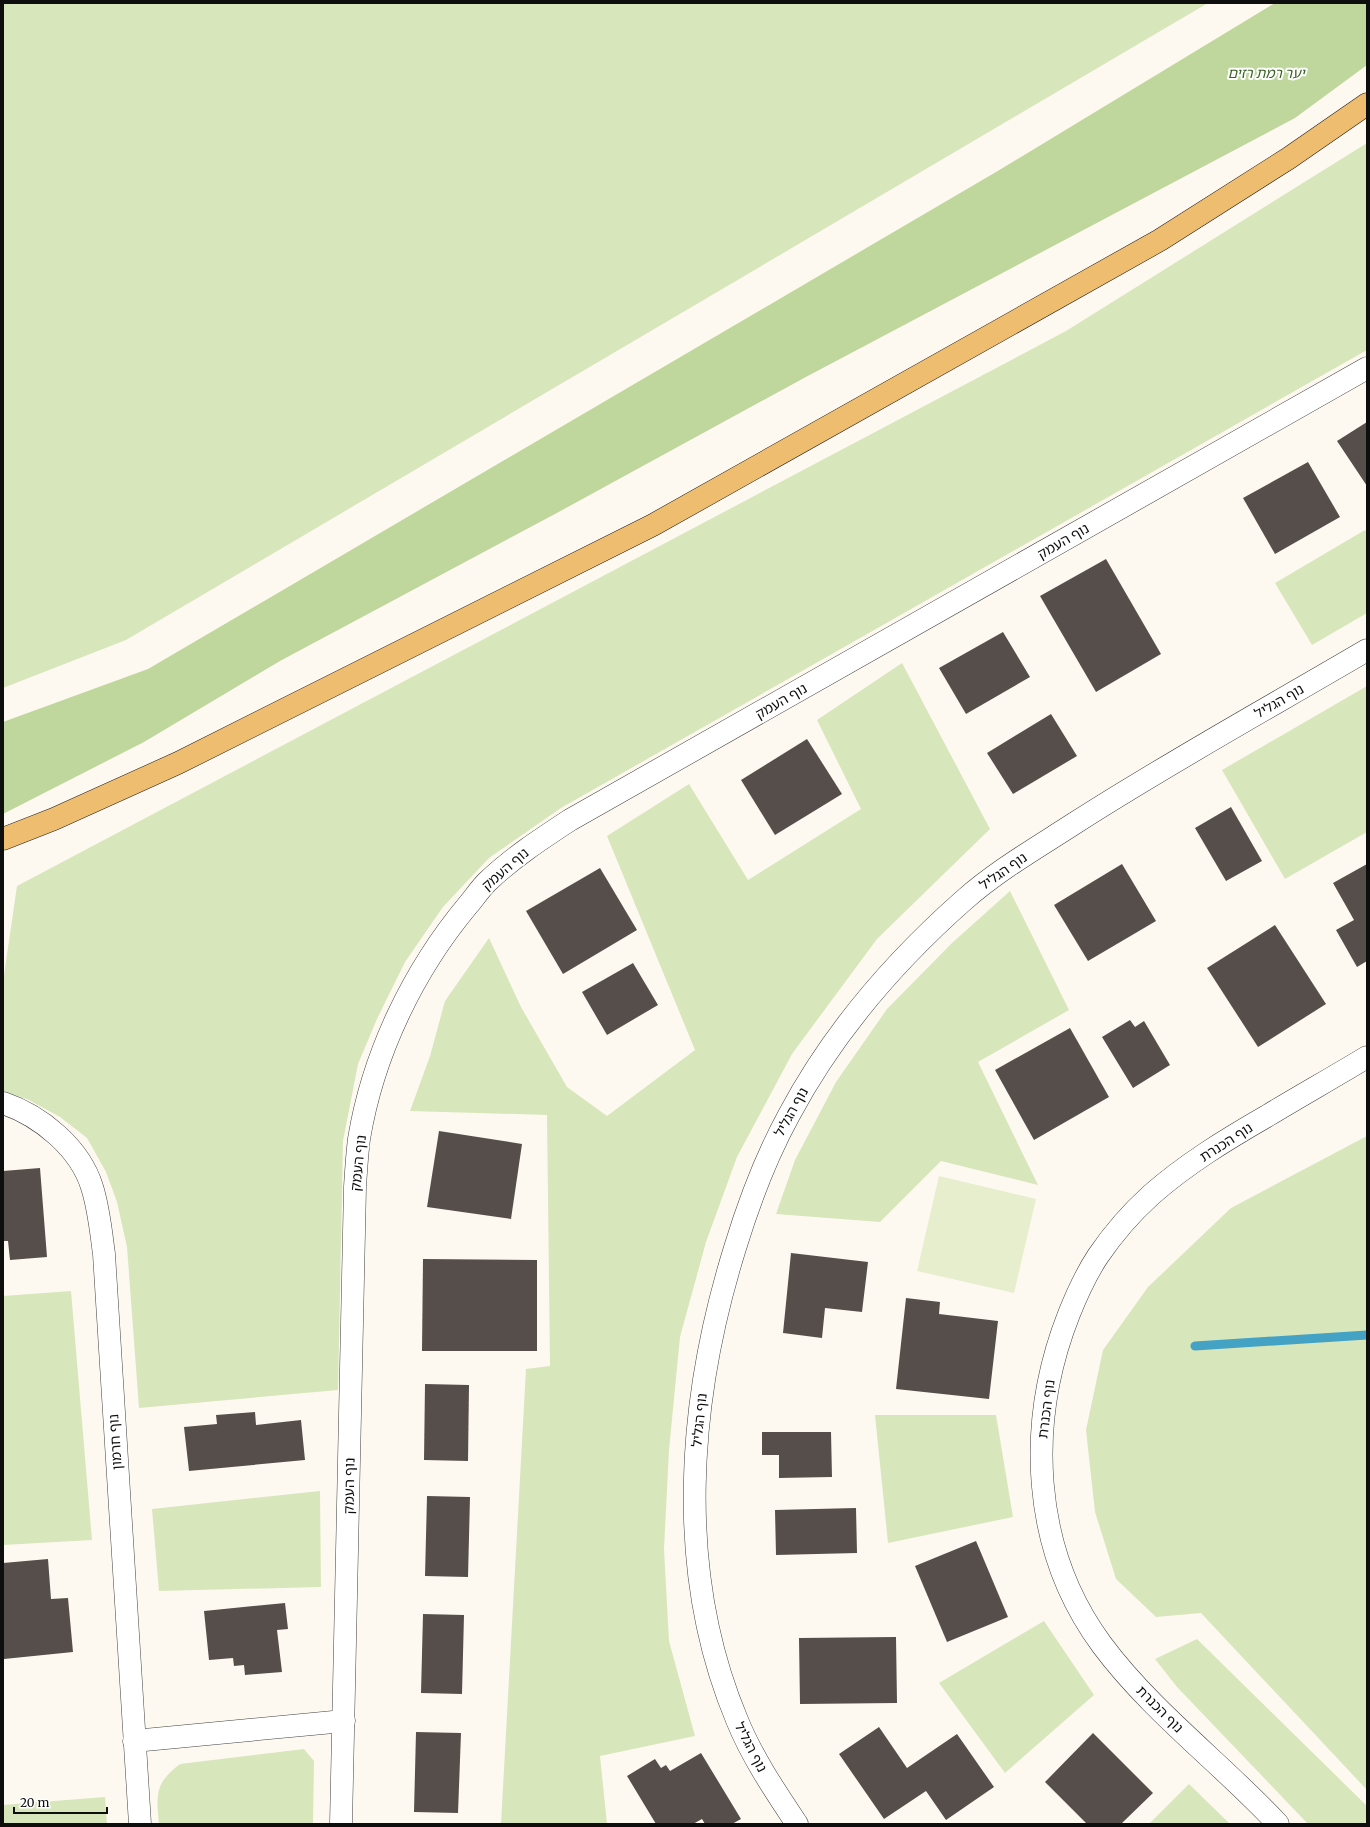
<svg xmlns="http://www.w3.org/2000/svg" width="1370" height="1827" font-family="Merriweather,'Noto Sans Hebrew',serif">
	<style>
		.green { fill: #d8e6bc }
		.forest { fill: #bfd69c }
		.pitch { fill: #e7eecd }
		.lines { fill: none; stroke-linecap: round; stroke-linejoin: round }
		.stream { stroke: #44a3c4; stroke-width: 9 }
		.building { fill: #564e4b }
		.minor-casing { stroke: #414141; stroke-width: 23 }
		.major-casing { stroke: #1f1f1f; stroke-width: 23 }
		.minor { stroke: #fff; stroke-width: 22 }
		.major { stroke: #efbd6f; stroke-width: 22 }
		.labels { text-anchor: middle; stroke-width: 4; stroke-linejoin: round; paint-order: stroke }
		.park-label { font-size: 14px; font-style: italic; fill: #396223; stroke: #fff }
		.street-label { font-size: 14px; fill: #0e0e0e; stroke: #fff }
	</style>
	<rect width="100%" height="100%" fill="#fef9f0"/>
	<g class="green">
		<path d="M3 3H1208L126 640 3 688Z"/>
		<path d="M1367 143V350L561 808 489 858 443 907 405 962 377 1019 358 1064 343 1141 338 1390 139 1408 127 1247 117 1202 106 1172 87 1138 60 1117 27 1099 3 1092V982L17 886 1066 331Z"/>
		<path d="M1365 530 1367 533V613L1312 645 1275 583Z"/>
		<path d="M902 663 990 829 877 939 792 1054 737 1157 706 1242 680 1337 669 1450 664 1549 669 1641 695 1736 600 1756 607 1824H501L526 1369 550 1366 547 1115 410 1111 430 1056 445 1001 489 938 521 1007 567 1087 607 1116 695 1050 607 836 689 784 748 880 861 809 817 720Z"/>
		<path d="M1367 686V832L1285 879 1222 770Z"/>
		<path d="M1010 891 1069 1010 978 1062 1038 1185 941 1161 880 1222 776 1214 795 1160 836 1082 887 1009 952 943Z"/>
		<path d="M1367 1136V1790L1201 1613 1156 1617 1116 1579 1095 1512 1086 1430 1103 1350 1148 1287 1231 1208Z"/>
		<path d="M71 1291 92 1540 3 1545V1296Z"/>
		<path d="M875 1415H996L1013 1517 888 1543Z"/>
		<path d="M320 1491 321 1587 159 1591 152 1509Z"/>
		<path d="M1044 1621 1094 1695 1005 1773 939 1683Z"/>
		<path d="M1197 1639 1367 1806V1824H1308L1177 1687 1155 1659Z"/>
		<path d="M304 1749 314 1761 313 1824H159C156 1794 155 1783 180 1764Z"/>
		<path d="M1189 1784 1230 1824H1149Z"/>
		<path d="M105 1797 107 1824H3V1805Z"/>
	</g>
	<path class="forest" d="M1275 3H1367V65L1295 118 804 378 555 514 280 661 144 742 3 814V722L148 669 996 172Z"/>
	<path class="pitch" d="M939 1176 1036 1199 1014 1293 917 1271Z"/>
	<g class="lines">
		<path class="stream" d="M1195 1346 1367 1335"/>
	</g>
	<g class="building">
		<path d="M1367 422V486L1337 441Z"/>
		<path d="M1308 462 1340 517 1275 554 1243 498Z"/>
		<path d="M1106 559 1161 654 1096 692 1040 596Z"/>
		<path d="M1003 632 1030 677 966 714 939 668Z"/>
		<path d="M1051 714 1077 756 1013 794 987 753Z"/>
		<path d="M807 739 842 794 775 835 741 780Z"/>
		<path d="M1231 807 1262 861 1226 881 1195 828Z"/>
		<path d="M1122 864 1156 921 1088 961 1054 905Z"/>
		<path d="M1367 864V961L1357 967 1336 930 1354 920 1333 883Z"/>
		<path d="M600 868 637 930 563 974 526 911Z"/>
		<path d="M1275 925 1326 1004 1258 1047 1207 968Z"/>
		<path d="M633 963 658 1005 607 1035 582 992Z"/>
		<path d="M1130 1020 1135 1027 1144 1021 1170 1065 1133 1088 1102 1037Z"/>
		<path d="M1070 1028 1109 1097 1034 1140 995 1070Z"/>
		<path d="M439 1131 522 1144 511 1219 427 1207Z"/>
		<path d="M40 1168 47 1257 10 1260 8 1241H3V1171Z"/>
		<path d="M791 1253 868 1262 862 1312 825 1308 822 1338 783 1333Z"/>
		<path d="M423 1259 537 1260V1351H422Z"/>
		<path d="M906 1298 940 1302 939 1314 998 1321 989 1399 896 1389Z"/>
		<path d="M425 1384 469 1385 468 1461 424 1460Z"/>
		<path d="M255 1412 256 1425 301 1420 305 1460 189 1471 184 1427 217 1424 216 1415Z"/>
		<path d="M762 1432H831L832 1477 779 1478V1455H762Z"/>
		<path d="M427 1496 470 1497 468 1577 425 1576Z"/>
		<path d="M856 1508 857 1553 776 1555 775 1510Z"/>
		<path d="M976 1541 1008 1617 947 1642 915 1566Z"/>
		<path d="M48 1559 51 1599 68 1598 73 1652 4 1659 3 1563Z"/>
		<path d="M285 1603 288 1629 277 1630 282 1672 245 1675 244 1665 234 1666 233 1658 209 1660 204 1611Z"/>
		<path d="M423 1614 464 1615 462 1694 421 1693Z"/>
		<path d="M896 1637 897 1703 800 1704 799 1638Z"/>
		<path d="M879 1727 907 1768 957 1734 994 1787 946 1820 926 1791 884 1819 839 1754Z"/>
		<path d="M416 1732 461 1733 458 1813 414 1812Z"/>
		<path d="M1093 1733 1153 1793 1121 1824H1087L1045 1782Z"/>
		<path d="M701 1753 741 1819 732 1824H705L702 1819 693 1824H656L627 1776 655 1759 661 1768 666 1765 670 1771Z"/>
	</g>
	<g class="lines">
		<defs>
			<g id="minor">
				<path d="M3 1103C41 1116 80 1148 92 1187 99 1209 101 1232 104 1254L140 1824"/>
				<path d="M134 1741 344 1721"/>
				<path d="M341 1824 355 1187C356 1171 357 1155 359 1139 373 1054 413 971 468 905 474 898 480 889 487 882 512 858 541 839 570 820L1367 368"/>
				<path d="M797 1824C775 1791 752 1757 737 1720 674 1570 688 1399 735 1248 749 1202 766 1157 789 1115 832 1034 895 961 964 900 998 870 1038 847 1075 823 1170 762 1270 707 1367 650"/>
				<path d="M1278 1824C1221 1763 1152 1712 1102 1645 1031 1549 1026 1423 1069 1314 1077 1294 1086 1274 1098 1256 1113 1234 1131 1213 1151 1195 1186 1164 1227 1139 1267 1116 1300 1096 1334 1077 1367 1057"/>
			</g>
			<path id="major" d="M3 839 54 819 178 763 653 525 1160 240 1289 158 1367 104"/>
		</defs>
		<use href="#minor" class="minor-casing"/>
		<use href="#major" class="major-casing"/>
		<use href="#minor" class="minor"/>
		<use href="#major" class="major"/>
	</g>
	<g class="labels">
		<g class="park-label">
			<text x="1266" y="78">יער רמת רזים</text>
		</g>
		<g class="street-label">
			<text transform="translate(1063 541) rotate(-30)" y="5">נוף העמק</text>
			<text transform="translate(781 701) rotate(-30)" y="5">נוף העמק</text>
			<text transform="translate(1279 701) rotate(-30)" y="5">נוף הגליל</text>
			<text transform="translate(505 869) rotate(-41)" y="5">נוף העמק</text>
			<text transform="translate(1003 871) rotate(-35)" y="5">נוף הגליל</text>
			<text transform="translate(791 1112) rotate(-61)" y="5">נוף הגליל</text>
			<text transform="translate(1226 1142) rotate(-33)" y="5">נוף הכנרת</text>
			<text transform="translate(358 1163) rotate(-84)" y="5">נוף העמק</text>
			<text transform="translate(1046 1409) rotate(-83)" y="5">נוף הכנרת</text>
			<text transform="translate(699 1420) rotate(-84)" y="5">נוף הגליל</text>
			<text transform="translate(115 1442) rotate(-94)" y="5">נוף חרמון</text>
			<text transform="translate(349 1486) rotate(-89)" y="5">נוף העמק</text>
			<text transform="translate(1160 1709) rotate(45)" y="5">נוף הכנרת</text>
			<text transform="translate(751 1747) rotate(63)" y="5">נוף הגליל</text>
		</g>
	</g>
	<rect width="1370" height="1827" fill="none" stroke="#0e0e0e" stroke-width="8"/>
	<path d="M14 1807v6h93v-6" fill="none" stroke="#0e0e0e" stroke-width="2"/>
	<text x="20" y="1807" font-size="12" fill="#0e0e0e" stroke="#ffffff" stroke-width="3" paint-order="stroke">20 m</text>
</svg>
